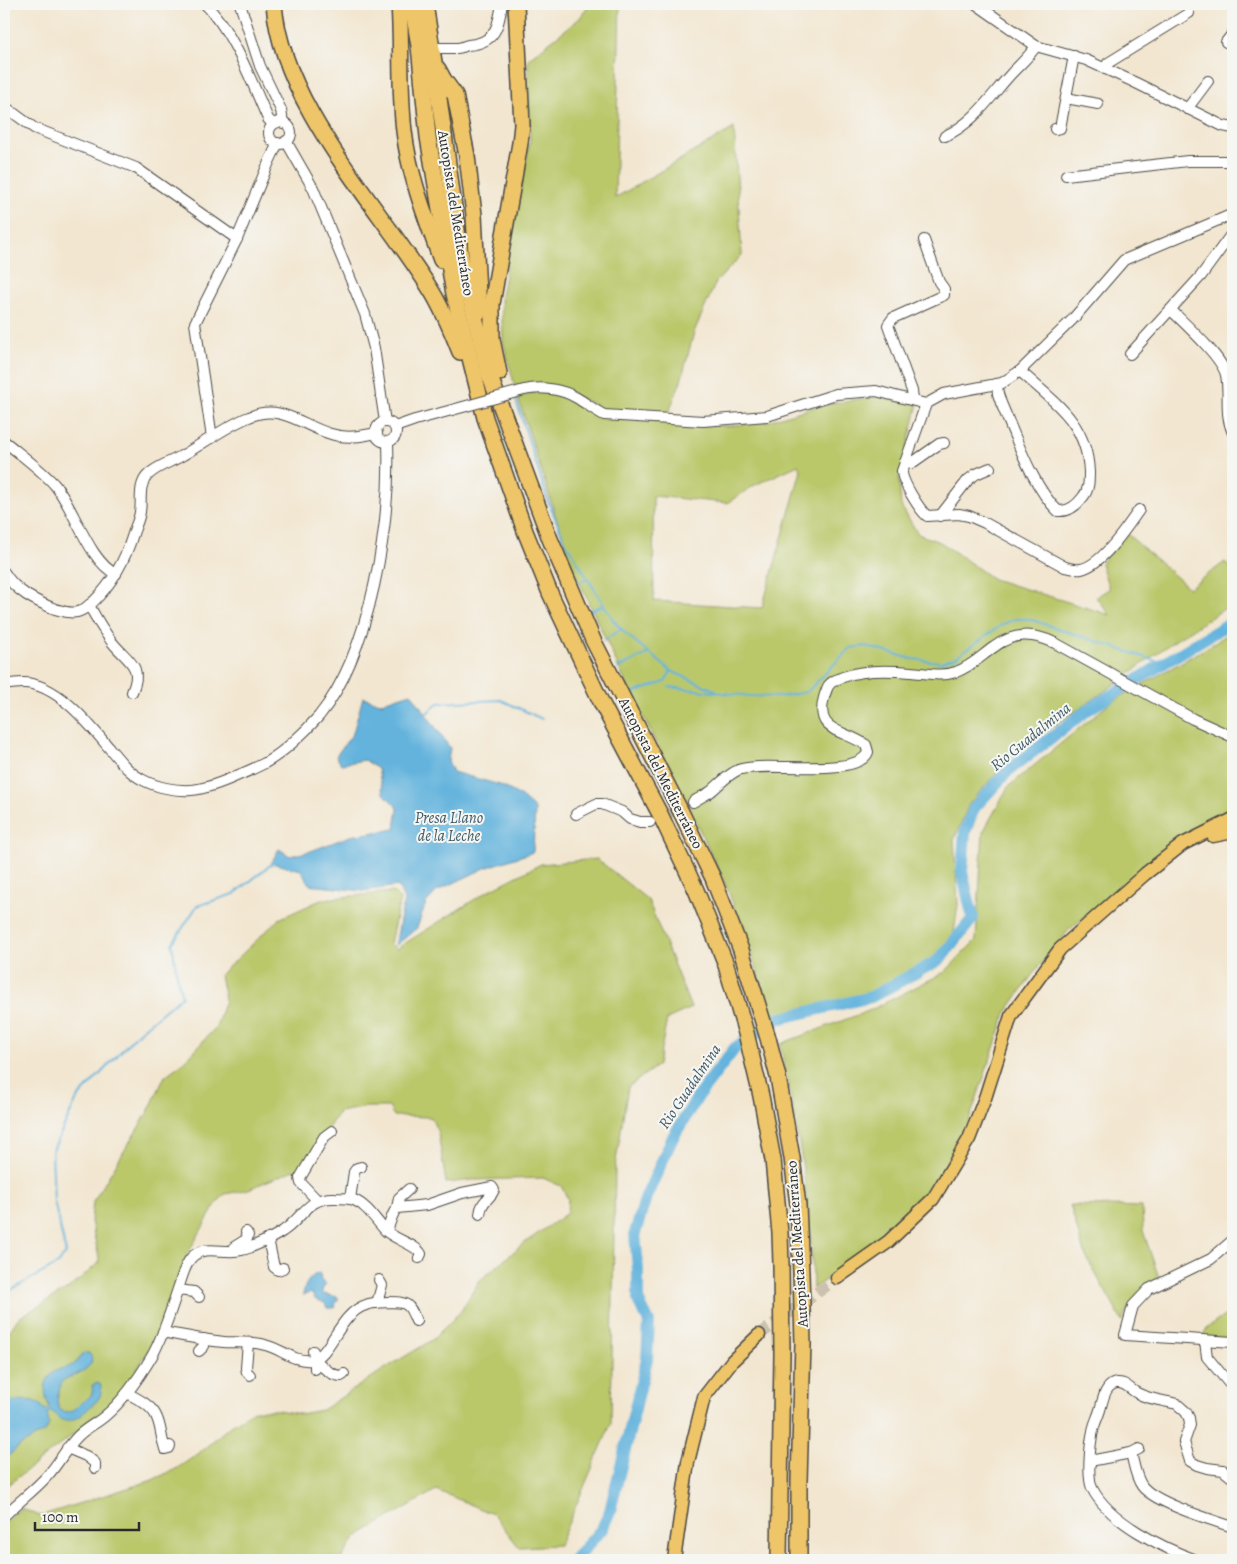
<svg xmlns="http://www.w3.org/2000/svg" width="1237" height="1564" font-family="Alegreya,serif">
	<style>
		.green { fill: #bac86a; stroke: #727a4a; fill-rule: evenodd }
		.water { fill: #63b3dd; stroke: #476f84 }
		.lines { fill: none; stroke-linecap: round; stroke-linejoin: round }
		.stream { stroke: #63b3dd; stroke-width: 2 }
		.river { stroke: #63b3dd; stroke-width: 12 }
		.minor-tunnel { stroke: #cac1af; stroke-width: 10; stroke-dasharray: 10 5; stroke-linecap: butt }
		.major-tunnel { stroke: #cac1af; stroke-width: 12; stroke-dasharray: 12 6; stroke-linecap: butt }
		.minor-casing { stroke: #494744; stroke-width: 12 }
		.major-casing { stroke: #494744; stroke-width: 15 }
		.highway-casing { stroke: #494744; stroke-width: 18 }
		.minor { stroke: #fff; stroke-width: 10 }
		.major { stroke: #eec569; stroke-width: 12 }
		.highway { stroke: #eec569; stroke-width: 15 }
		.minor-bridge-casing { stroke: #494744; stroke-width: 12; stroke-linecap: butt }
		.minor-bridge { stroke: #fff; stroke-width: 10 }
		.labels { text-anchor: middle; stroke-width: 4; stroke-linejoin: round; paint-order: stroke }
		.street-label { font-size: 15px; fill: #2b2b2b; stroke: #f6f6f2 }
		.water-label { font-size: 16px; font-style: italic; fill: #3f5b69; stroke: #f6f6f2 }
	</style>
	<rect width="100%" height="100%" fill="#f6f6f2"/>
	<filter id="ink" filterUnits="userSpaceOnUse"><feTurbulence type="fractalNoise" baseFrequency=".02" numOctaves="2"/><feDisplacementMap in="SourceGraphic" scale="10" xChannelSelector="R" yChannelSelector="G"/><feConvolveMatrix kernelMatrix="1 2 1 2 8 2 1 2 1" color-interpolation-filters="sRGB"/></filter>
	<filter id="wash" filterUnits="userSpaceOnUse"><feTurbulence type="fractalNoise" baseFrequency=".0096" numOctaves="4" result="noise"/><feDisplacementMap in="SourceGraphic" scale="20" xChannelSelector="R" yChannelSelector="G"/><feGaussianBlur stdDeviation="1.12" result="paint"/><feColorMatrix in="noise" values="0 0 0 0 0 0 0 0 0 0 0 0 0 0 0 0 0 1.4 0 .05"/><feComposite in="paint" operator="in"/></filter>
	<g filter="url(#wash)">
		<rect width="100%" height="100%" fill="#f2e6d0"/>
		<g class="green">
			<path d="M590 4H620L615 198 734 128 742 255 716 282 694 332 681 381 668 414 606 410 552 385 515 387 503 341 501 296 530 140 528 59 579 19Z"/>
			<path d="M553 392 575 401 594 414 686 424 729 426 768 421 820 405 878 396 918 404 899 480 901 506 918 534 942 543 993 579 1110 615 1096 597 1109 589 1101 563 1126 533 1189 588 1225 562 1233 571V601L1224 609 1171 643 1104 692 1018 750 969 804 954 840 958 904 954 933 933 959 871 992 771 1016 753 958 726 885 688 806 622 675 571 564 518 398 531 393ZM798 465 801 471 762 608 654 601 653 496 727 503 755 485Z"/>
			<path d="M1233 630V817L1173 847 1118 888 1069 930 1035 971 1006 1013 963 1138 934 1185 894 1229 813 1289C812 1206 797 1125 780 1044L871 1010 945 972 976 940 983 832 1008 787 1110 703 1215 643Z"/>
			<path d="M597 859 648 900 691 1008 667 1019 658 1065 628 1087 615 1167 611 1424 559 1545 519 1547 493 1514 436 1490 356 1537 341 1559 338 1560H4V1523L21 1508 40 1516 150 1481 176 1469 198 1454 230 1426 254 1410H278L300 1414 322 1410 386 1368 432 1340 461 1311 479 1281 523 1244 567 1213 568 1199 561 1186 543 1178 472 1180 446 1183 438 1133 431 1117 394 1116 389 1107H367L339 1112 298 1172 294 1170 246 1190 225 1194 216 1204 187 1255 159 1332 126 1388 97 1416 4 1488V1340L18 1318 68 1289 100 1262 91 1221 93 1202 148 1112 165 1076 185 1061 216 1027 225 1000 220 975 279 919 323 899 393 892 400 899 390 943 396 949 488 891 541 864Z"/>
			<path d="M1070 1205 1142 1207 1143 1231 1159 1278 1141 1290 1131 1303 1122 1321 1084 1253Z"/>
			<path d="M1233 1310V1338L1202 1337 1207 1328Z"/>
		</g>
		<g class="water">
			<path d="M411 693 450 748 448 761 453 772 500 785 519 795 535 809 533 852 485 868 437 891 426 903 417 928 395 946 404 900 398 886 363 891 310 885 301 870 271 863 279 849 290 856 311 851 350 836 395 829 398 808 383 793 378 769 365 760 341 764 336 756 353 733 363 697 380 703Z"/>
			<path d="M318 1273 320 1274 321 1281 326 1284 322 1290 323 1294 338 1297V1300L335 1304 336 1307 334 1308H327L325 1303 316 1300 311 1293 303 1295C304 1286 309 1277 318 1273Z"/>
			<path d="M84 1353H89C101 1367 72 1376 63 1380 58 1390 50 1417 72 1411 76 1408 79 1405 82 1402 90 1397 94 1395 92 1385L97 1383 100 1384C102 1388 102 1391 100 1396 98 1401 93 1404 89 1408 77 1419 64 1429 52 1411L47 1414 49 1424 46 1431 21 1445 8 1456 4 1463V1401C19 1403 34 1394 45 1410L50 1408C44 1397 42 1381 54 1372 60 1368 67 1368 73 1365 77 1362 80 1357 84 1353Z"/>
		</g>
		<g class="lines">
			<g class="stream">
				<path d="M1099 4H1101"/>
				<path d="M516 400 548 501 565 541 613 620 625 633 671 671 717 691"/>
				<path d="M577 583 588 579"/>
				<path d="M589 611 603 605"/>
				<path d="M603 641 621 629"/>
				<path d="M618 668 649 653"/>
				<path d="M669 687 751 696 778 697 807 692 850 648 865 646 912 659 940 662 956 657 1000 626 1014 619H1029L1165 664"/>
				<path d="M630 694 665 682 671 671"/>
				<path d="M426 714 438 703 501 700 542 719"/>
				<path d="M4 1294 58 1264 66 1253 54 1201 52 1152 77 1099 139 1032 182 996 178 982 172 944 197 906 234 894 273 863"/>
			</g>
			<path class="river" d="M574 1560 602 1529 610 1511 647 1359 649 1322 638 1300V1270L635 1233 646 1197 673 1137 699 1095 735 1048 777 1019 871 997 939 960 973 918 962 872 965 832 974 808 1009 770 1089 709 1233 621"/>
		</g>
	</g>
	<g filter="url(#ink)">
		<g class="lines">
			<path class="minor-tunnel" d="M656 820 693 802"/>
			<path class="major-tunnel" d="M759 1335 837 1278"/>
			<defs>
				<g id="minor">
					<path d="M205 4C233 31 252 83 268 119L273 124"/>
					<path d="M240 4 260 66 281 110 283 123"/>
					<path d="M976 4 1036 46 1086 60 1134 82 1223 126 1233 128"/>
					<path d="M1226 42 1233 33"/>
					<path d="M432 48C440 48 449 48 457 48 461 48 464 46 468 45 495 43 498 28 502 4"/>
					<path d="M1105 69 1108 63 1189 13"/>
					<path d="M1066 98 1098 104"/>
					<path d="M4 106 34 128 136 168 237 239"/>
					<path d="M1187 109 1208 81"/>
					<circle cx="280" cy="133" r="11"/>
					<path d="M1055 129 1060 128 1074 56"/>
					<path d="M945 136C974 123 990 97 1010 75 1019 65 1029 57 1036 46"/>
					<path d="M286 141 313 188 365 314 374 348 385 422"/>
					<path d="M1066 175 1188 161H1233"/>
					<path d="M1171 310C1185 324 1222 357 1226 375 1230 395 1224 414 1233 433"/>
					<path d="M1130 354 1201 276 1233 232"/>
					<path d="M997 384 998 394 1001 403C1015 435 1033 488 1058 511 1068 512 1077 505 1083 497 1089 490 1089 481 1089 472 1087 422 1054 402 1020 371"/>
					<path d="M524 390C541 386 562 389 577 398 587 404 594 410 604 415L703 421 767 416 836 394 876 391 926 404 944 394 1002 383 1020 371 1072 320 1124 260 1233 214"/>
					<path d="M913 400 912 391 888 325 893 318 944 295V289L939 282 924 240"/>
					<path d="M926 404 902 471C901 480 919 509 927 516L959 514 969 516 985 523 1065 567C1070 568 1076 570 1081 569 1102 565 1127 527 1139 510"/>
					<circle cx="386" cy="432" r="10"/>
					<path d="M395 427 415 420 452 410"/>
					<path d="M212 438 195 323 237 239 269 162 278 143"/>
					<path d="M4 441C21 455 39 468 54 484 74 507 89 562 116 574"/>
					<path d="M905 462 912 463 939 444 944 443"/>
					<path d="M940 516 968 480 976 474 990 468"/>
					<path d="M4 572C15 591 35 601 55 609 62 611 70 614 77 612 83 611 88 606 93 602 113 583 125 560 133 534 135 527 139 520 140 512 142 500 138 486 147 476 156 466 172 462 183 455 204 443 228 425 249 417 282 403 302 426 331 434 346 439 362 436 377 433"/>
					<path d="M89 605C96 618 103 630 112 642 127 661 144 665 132 692"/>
					<path d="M4 685C10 684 16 683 23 683 57 683 90 725 110 749 120 761 129 773 143 780 156 787 175 791 191 790 205 789 228 780 241 774 249 771 257 767 265 763 283 753 305 732 319 716 371 652 391 523 388 442"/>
					<path d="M693 802C699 798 705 795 710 792 719 785 727 775 738 770 762 760 858 779 868 752L866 745C841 728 813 733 825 694 827 690 827 686 830 684 833 680 839 679 843 677 863 669 889 670 911 672 926 673 941 677 956 672 972 666 981 656 994 647 1014 632 1033 633 1055 643L1193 719 1233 737"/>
					<path d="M576 814 596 804H602L622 812 630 819 640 822H650"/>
					<path d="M350 1199 354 1172 357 1168 361 1167"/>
					<path d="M317 1200 301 1183 300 1178 324 1137 332 1131"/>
					<path d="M397 1208 399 1198 409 1189"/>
					<path d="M386 1231C391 1224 391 1214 397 1208L427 1205 462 1193 492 1187 494 1190C490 1200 482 1199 480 1214"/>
					<path d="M268 1239 274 1267 278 1270 283 1268"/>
					<path d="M1233 1240 1211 1259 1149 1289 1133 1306 1125 1335 1233 1342"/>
					<path d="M234 1247 247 1239 248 1235 246 1232"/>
					<path d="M178 1290 194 1292 199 1297"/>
					<path d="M377 1303 382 1285 379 1280"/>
					<path d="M163 1332C183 1336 203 1340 224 1342 237 1343 253 1341 265 1345 282 1349 293 1362 311 1360 330 1358 339 1313 366 1305 373 1302 381 1303 388 1302 407 1302 409 1303 416 1321"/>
					<path d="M1205 1341 1207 1357 1233 1388"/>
					<path d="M248 1343 246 1368 247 1372 250 1375"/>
					<path d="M199 1351 204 1346V1339"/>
					<path d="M313 1351 315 1360V1369"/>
					<path d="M315 1360C324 1367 329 1375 341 1376L344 1374"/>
					<path d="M127 1393C138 1399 153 1406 157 1418 161 1427 161 1437 164 1445L165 1449 169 1448 170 1446"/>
					<path d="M67 1448 86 1456 95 1463V1468"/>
					<path d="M1131 1453C1134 1464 1135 1476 1142 1486 1155 1503 1212 1520 1233 1527"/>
					<path d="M1090 1461 1131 1453 1139 1449"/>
					<path d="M4 1516C18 1502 35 1490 48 1475 59 1463 66 1448 78 1436 86 1428 97 1423 105 1416 124 1400 139 1378 152 1356 164 1335 171 1309 179 1286 182 1277 185 1265 191 1258 205 1243 224 1255 242 1250 253 1247 273 1238 283 1231 303 1218 307 1197 335 1198 341 1198 348 1198 354 1200 368 1206 376 1221 386 1231 394 1239 417 1245 421 1254L419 1258"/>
					<path d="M1196 1560C1163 1548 1108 1521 1092 1488 1087 1476 1090 1444 1093 1431 1094 1424 1098 1417 1100 1410 1103 1400 1105 1384 1117 1383 1126 1382 1130 1390 1137 1393 1147 1399 1166 1401 1177 1404L1186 1412 1189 1418 1190 1425 1184 1442 1190 1461 1197 1465 1207 1468 1223 1470 1233 1478"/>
				</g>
				<g id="major">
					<path d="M1213 836 1233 832"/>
					<path d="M837 1278 888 1242 933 1199 969 1139 985 1098 1011 1016 1060 949 1145 874 1183 844 1233 819"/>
					<path d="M674 1560 688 1462 704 1397 732 1361 759 1335"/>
				</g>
				<g id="highway">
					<path d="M274 4C282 106 376 202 429 287 442 307 451 329 460 352"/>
					<path d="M399 4C402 46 399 88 404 131 409 175 426 218 441 260"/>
					<path d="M412 4 419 46 428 137 454 294 485 418 525 531 550 593 602 704 660 814 696 890 725 962 746 1033 761 1096 773 1160 780 1233 781 1264 782 1354 779 1560"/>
					<path d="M425 4 434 62 462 265 489 374 550 539 593 640 680 810 713 878 741 950 768 1038 778 1077 792 1158 798 1205 801 1273 803 1343 799 1481V1560"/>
					<path d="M438 69 444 80 455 95 467 156 474 215 479 312"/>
					<path d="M499 373 492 339V304L520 143 522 125 516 4"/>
				</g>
			</defs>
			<use href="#minor" class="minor-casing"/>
			<use href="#major" class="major-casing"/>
			<use href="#highway" class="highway-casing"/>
			<use href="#minor" class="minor"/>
			<use href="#major" class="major"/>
			<use href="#highway" class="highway"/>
			<defs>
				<path id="minor-bridge" d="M452 410 524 390"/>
			</defs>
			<use href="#minor-bridge" class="minor-bridge-casing"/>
			<use href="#minor-bridge" class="minor-bridge"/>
		</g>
	</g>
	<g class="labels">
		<g class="street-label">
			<text transform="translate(456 213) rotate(81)" y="5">Autopista del Mediterráneo</text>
			<text transform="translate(661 773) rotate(63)" y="5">Autopista del Mediterráneo</text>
			<text transform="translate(797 1244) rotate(-94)" y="5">Autopista del Mediterráneo</text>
		</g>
		<g class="water-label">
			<text transform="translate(1030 736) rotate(-39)" y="6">Rio Guadalmina</text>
			<text x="449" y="823">Presa Llano<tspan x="449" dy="18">de la Leche</tspan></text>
			<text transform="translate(689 1086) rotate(-56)" y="6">Rio Guadalmina</text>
		</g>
	</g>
	<rect width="1237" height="1564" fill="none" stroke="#f6f6f2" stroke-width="20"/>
	<path d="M35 1522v8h104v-8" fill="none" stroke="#2b2b2b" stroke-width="2.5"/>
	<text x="42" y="1522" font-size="15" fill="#2b2b2b" stroke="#f6f6f2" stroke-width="4" paint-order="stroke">100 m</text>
</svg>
